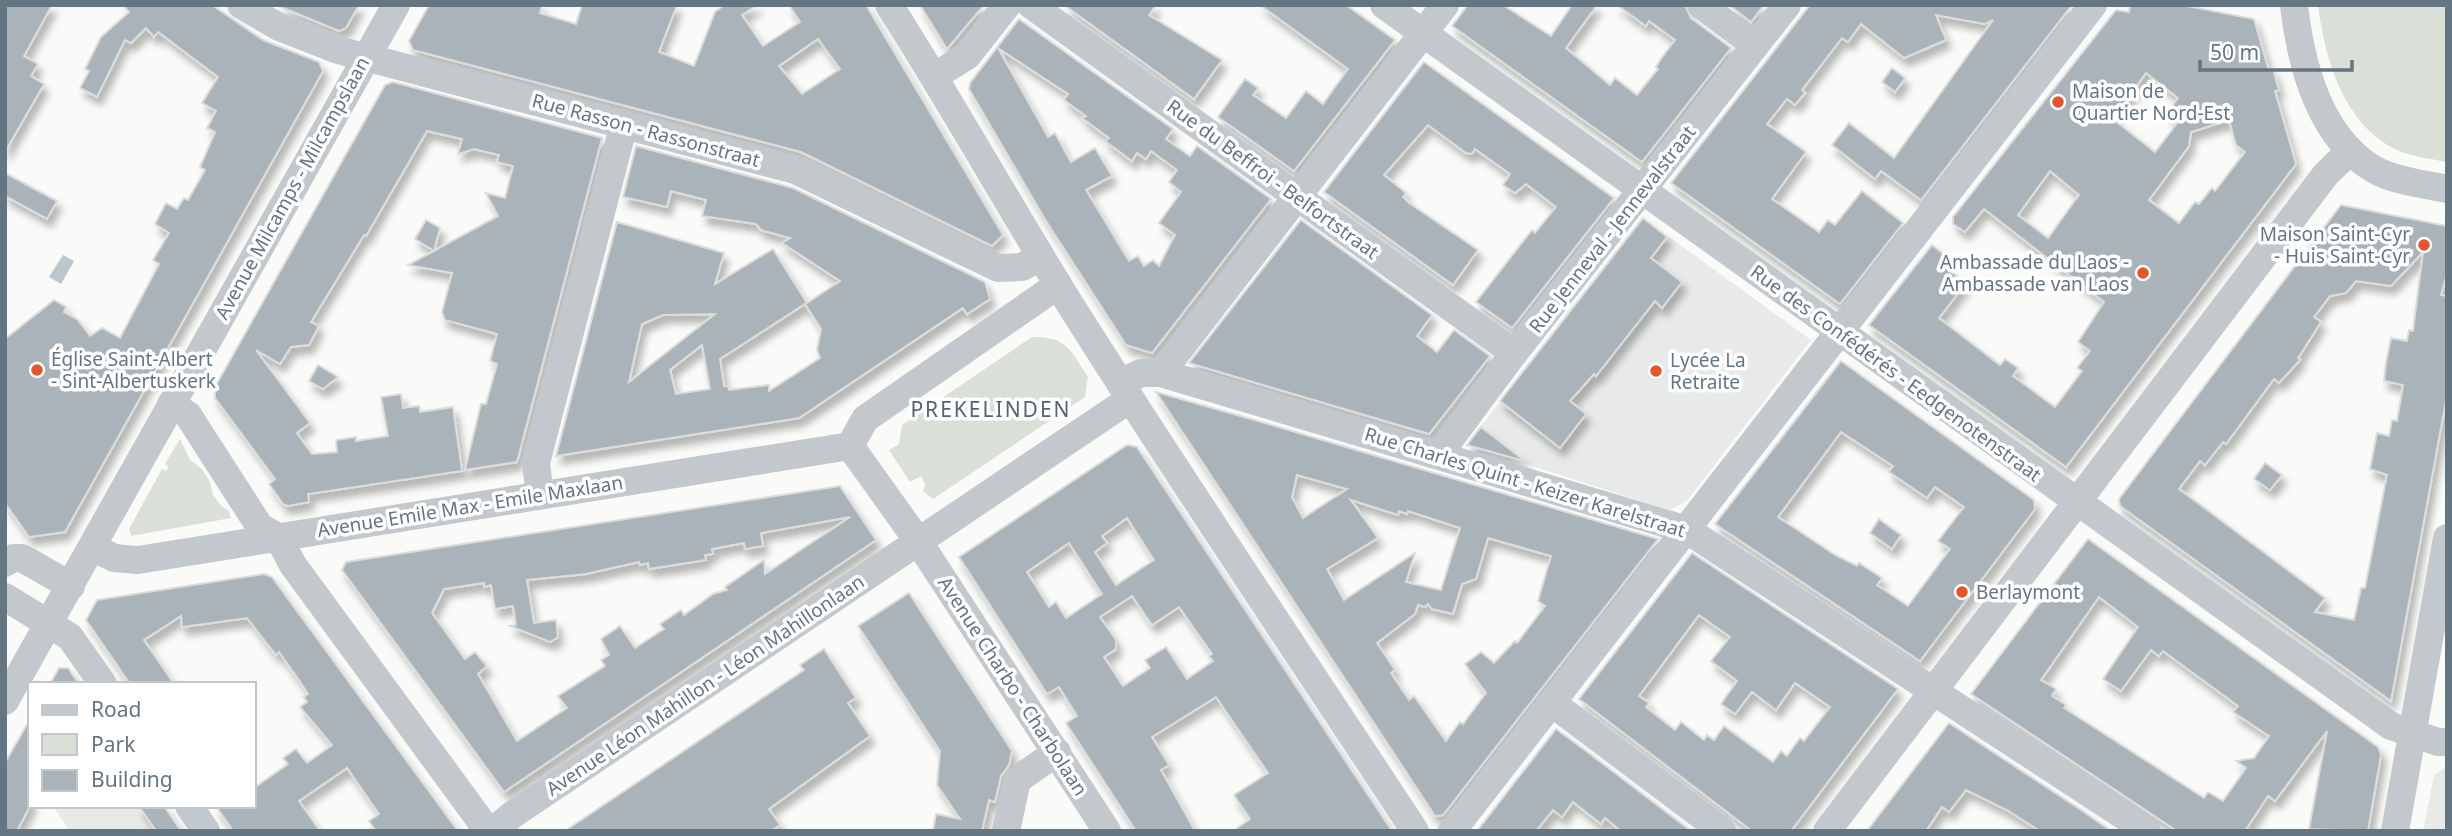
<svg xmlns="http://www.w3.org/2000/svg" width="2452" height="836" font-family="'Noto Sans',sans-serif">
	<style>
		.built { fill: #e8e9e9 }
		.green { fill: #dadfd7 }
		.water { fill: #bbc7cb }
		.building { fill: #aab3b9; stroke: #dcdcda; stroke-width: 2; fill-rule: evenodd; filter: url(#shadow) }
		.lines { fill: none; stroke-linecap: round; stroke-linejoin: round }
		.minor { stroke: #c3c8cc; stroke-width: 28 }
		.poi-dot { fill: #e4572e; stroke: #fff; stroke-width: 2.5 }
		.labels { text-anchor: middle; stroke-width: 7; stroke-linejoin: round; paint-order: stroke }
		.poi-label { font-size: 19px; fill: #657683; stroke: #fff; text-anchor: start }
		.street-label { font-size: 19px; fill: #657683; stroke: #fff }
		.neighbourhood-label { font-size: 21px; letter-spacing: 2px; fill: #57646e; stroke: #fff }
	</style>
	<defs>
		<filter id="shadow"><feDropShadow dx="4.5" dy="8" stdDeviation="3.5" flood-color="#0004"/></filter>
	</defs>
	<rect width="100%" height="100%" fill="#fafaf8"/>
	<g class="built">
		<path d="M1643 218 1811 340 1686 502 1669 510 1473 447 1471 439Z"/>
		<path d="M2447 766V831H2423L2434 775Z"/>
		<path d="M53 806H164L181 831H70Z"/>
	</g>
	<g class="green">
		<path d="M2318 5H2447V162C2431 159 2414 157 2399 151 2344 126 2325 60 2318 5Z"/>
		<path d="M1032 337C1068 337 1070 350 1088 377L1085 397 933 499 923 491 925 484 921 476 910 482 889 450 899 444 902 425Z"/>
		<path d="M180 439 190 460 202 469 210 482 213 495 222 507 229 511 231 518 131 536 129 529 162 469 166 471 169 467 165 464Z"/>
	</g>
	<path class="water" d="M63 255 74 261 61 284 49 277Z"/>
	<g class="building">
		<path d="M5 5H52L24 56 38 64 31 76 44 84 5 152Z"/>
		<path d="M123 5H212L263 40 319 62 323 71 65 532 29 537 5 503V339L54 300 66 307 64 312 77 319 90 336 102 328 120 338 159 264 153 260 169 233 155 224 166 203 177 209 184 198 188 200 205 170 200 167 215 132 207 128 216 111 202 103 218 77 158 32 154 37 146 28 131 43 125 40 97 97 80 88 89 71 85 69 101 37 129 12Z"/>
		<path d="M276 5H359L346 28 339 31Z"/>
		<path d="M429 5H542L540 13 576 24 582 5H677L659 52 694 66 715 12 724 5H757L742 15 763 46 800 22 789 5H866L1003 235 992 246 801 152 413 50 409 41ZM818 39 840 69 802 94 779 66Z"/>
		<path d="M920 5H984L947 49Z"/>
		<path d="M1064 5H1156L1149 15 1222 60 1194 99Z"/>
		<path d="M1260 5H1346L1395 40 1294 171 1218 117 1245 79 1258 88 1253 95 1286 118 1306 91 1323 104 1348 69Z"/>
		<path d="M1468 5H1503L1551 36 1572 5H1597L1566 48 1610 85 1615 78 1637 95 1658 69 1656 67 1661 59 1675 40 1649 21 1646 26 1617 5H1685L1691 18 1731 48 1642 162 1452 26Z"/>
		<path d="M1729 5H1764L1751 22Z"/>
		<path d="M1810 5H2072L1921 200 1881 171 1875 179 1832 145 1849 123 1894 158 1993 20 1985 24 1936 15 1946 40 1904 58 1861 24 1848 42 1842 38 1802 90 1805 93 1795 105 1787 99 1767 124 1806 152 1772 199 1819 232 1828 220 1835 225 1862 191 1903 223 1840 304 1671 183Z"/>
		<path d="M2130 5H2182L2254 19 2269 71 2273 69 2279 90 2275 91 2296 164 2066 467 1869 325 1932 245 1946 256 1940 263 1966 283 1939 318 2000 365 2005 359 2018 368 2013 376 2055 407 2082 371 2077 368 2090 351 2078 342 2104 302 1984 209 1965 232 1953 224V217L2116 10 2129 12ZM2146 73 2178 98 2167 113 2178 122 2155 152 2113 119ZM2229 120 2236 145 2245 152 2215 191 2212 188 2199 204 2195 202 2179 223 2149 200 2189 146 2191 132ZM2050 171 2079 195 2048 238 2018 215Z"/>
		<path d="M1019 19 1173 129 1166 139 1190 156 1197 146 1271 199 1152 353 1126 345 1046 221 969 89 970 83ZM998 48 1068 94 1064 100 1086 116 1082 118 1109 138 1105 141 1132 161 1137 153 1146 159 1151 151 1177 170 1169 182 1181 192 1159 223 1175 235 1159 266 1153 260 1144 266 1138 256 1129 261 1086 190 1112 176 1095 148 1071 162 1055 133 1048 137Z"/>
		<path d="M1424 62 1614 198 1512 328 1476 302 1532 230 1535 233 1556 207 1526 184 1515 193 1503 185 1510 174 1475 149 1472 154 1466 153 1428 125 1384 175 1406 193 1403 197 1409 203 1478 250 1453 285 1324 192Z"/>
		<path d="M1892 68 1905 78 1895 92 1882 82Z"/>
		<path d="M393 82 602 138 517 462 465 470 481 404H486L497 364 490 361 497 334 445 320 442 312 452 273 408 265 498 216 486 193 505 198 513 166 497 162 499 155 474 149 458 154 462 139 427 131 366 236 364 235 311 322 319 326 309 345 291 347 280 364 256 350 310 423 297 433 312 454 337 452 336 440 356 437V441L388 436 381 397 401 394 403 408 419 406 420 412 453 407 462 471 308 494 309 502 288 506 283 504 269 484 275 479 215 398V387L385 85Z"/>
		<path d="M636 146 793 188 985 282 990 299 967 314 963 308 799 418 556 456 617 222 724 253 715 284 773 249 807 303 840 281 782 243 790 238 761 230 756 224 702 216 706 200 671 191 667 207 623 197ZM805 304 821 329 817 350 820 358 769 391V385L729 390 728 386H724L720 359ZM715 314 629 382 642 324 663 315ZM702 345 710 389 676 394 670 370Z"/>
		<path d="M5 173 57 201 47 219 5 196Z"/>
		<path d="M2341 205 2447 226V274L2441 295 2447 296V395L2391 701 2120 506 2119 499ZM2423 252 2413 331 2409 330 2407 341 2391 338 2386 363 2384 381 2403 385 2397 421 2392 420 2389 436 2377 433 2370 469 2387 475 2365 588H2361L2354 620 2315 612 2325 598 2179 489 2200 461 2205 465 2223 442 2226 444 2274 379 2279 383 2300 360 2298 358 2321 322 2314 317 2330 296 2346 293 2356 281 2391 286Z"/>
		<path d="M1643 218 1667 237 1651 258 1682 282 1662 308 1655 301 1596 376 1594 374 1570 401 1586 414 1560 448 1500 401Z"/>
		<path d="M426 220 440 228 434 251 415 239Z"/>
		<path d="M1301 220 1432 315 1417 336 1437 352 1454 330 1490 356 1429 434 1189 363Z"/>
		<path d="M1841 361 2034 500 2035 509 1920 661 1715 524ZM1841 432 1893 466 1889 472 1927 498 1935 487 1964 507 1938 541 1950 549 1908 606 1877 585 1882 578 1859 563 1857 566 1835 555 1778 517Z"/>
		<path d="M318 365 338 377 323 389 309 381Z"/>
		<path d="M1156 392 1258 421 1658 539 1443 815 1435 816ZM1297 475 1347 489 1303 518 1292 497ZM1351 500 1398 515 1399 511 1407 514 1408 511 1460 528 1441 590 1406 582 1415 553 1344 600 1327 569 1378 538ZM1488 538 1551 556 1538 601 1545 606 1517 643 1515 641 1494 663 1481 652 1465 664 1486 693 1463 724 1460 722 1446 741 1414 696 1409 700 1391 673 1395 670 1377 643 1415 614 1418 605 1425 607 1428 604 1432 609 1453 614 1462 584 1476 579Z"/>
		<path d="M1481 427 1525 461H1524L1467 445Z"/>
		<path d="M1127 445 1137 447 1392 831H1233L1250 819 1234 795 1268 773 1216 697 1152 737 1169 765 1161 770 1195 831H1136L1066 723 1077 716 1059 687 1047 694 959 557ZM1127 518 1154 560 1116 585 1095 552 1107 543 1102 536ZM1069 543 1102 594 1066 618 1056 602 1049 607 1027 572ZM1132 596 1152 625 1179 607 1212 654 1209 656 1213 661 1187 679 1166 647 1145 660 1150 668 1123 686 1104 657 1116 649V640L1100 617Z"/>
		<path d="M2265 463 2282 475 2270 490 2254 479Z"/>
		<path d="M840 486 876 540 504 792 342 570 346 562ZM850 517 765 574 764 560 725 587 727 590 713 594 684 615 681 610 660 624 664 629 635 648 620 626 601 639 609 655 601 660 605 666 558 696 567 708 517 741 478 674 487 666 475 652 465 659 432 613 444 589 484 583V587L491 585 495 609 513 606 516 625 510 626 550 642 558 637 556 620 534 623 527 580 586 574 639 562 640 565 648 563 649 569 706 560 705 555 713 554 712 549 744 543 745 549 763 546 761 533Z"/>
		<path d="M1879 519 1901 535 1892 549 1870 533Z"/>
		<path d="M2088 539 2378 747 2381 755 2368 831 2309 829 2327 731 2275 801 2268 796 2245 831H2177L1971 694ZM2099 597 2138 627 2103 679 2121 691 2151 650 2159 656 2163 651 2238 706 2233 712 2269 736 2254 758 2236 761 2246 768 2223 801 2208 792 2204 798 2064 708 2066 705 2052 696 2056 689 2041 680Z"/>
		<path d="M1692 553 1898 689 1791 831H1752L1579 699ZM1699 615 1730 637 1711 661 1737 681 1721 704 1735 714 1752 692 1776 710 1795 683 1830 707 1804 741 1800 738 1787 756 1781 751 1773 762 1724 726 1714 740 1707 735 1704 740 1681 722 1675 730 1646 707 1649 703 1639 696Z"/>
		<path d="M264 574 272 577 458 831H376L369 821 379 814 347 768 299 801 320 831H233L216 806H254V788L288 764 283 758 296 749 307 763 332 745 300 707 307 702 304 697 308 694 299 680 279 652 276 655 247 618 182 627 181 616 144 640 174 684H130L86 620 97 600Z"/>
		<path d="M909 593 1012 751 1009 765 1001 776 995 802 989 800 982 831H933L936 814 960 819 937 785 940 751 858 626Z"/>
		<path d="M824 649 856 698 848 703 870 736 769 809 780 825 771 831H565L804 670 800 665Z"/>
		<path d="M59 668H68L79 684H50Z"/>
		<path d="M30 719V806L17 831H5V763Z"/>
		<path d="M1949 723 2081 810 2111 831H2040L2007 810 1966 790 1949 812 1942 807 1926 831H1867Z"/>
		<path d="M1556 729 1590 754 1691 831H1621L1605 818 1601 824 1573 802 1562 817 1553 810 1536 831H1477Z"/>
		<path d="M139 806H164L181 831H156Z"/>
	</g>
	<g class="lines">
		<g class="minor">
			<path d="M241 5 279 27 338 50 795 170 998 268 1022 267 1040 257"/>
			<path d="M889 5C953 105 1010 208 1073 309 1184 485 1301 657 1415 831"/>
			<path d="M1031 5 1514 353"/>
			<path d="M1384 5 2391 726 2438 742H2447"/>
			<path d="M1701 5 1755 45"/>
			<path d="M2294 5C2301 66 2320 141 2379 172 2400 182 2424 184 2447 189"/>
			<path d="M935 76 967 56 1007 5"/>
			<path d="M1161 373 1445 5"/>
			<path d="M1120 383 1141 373H1161L1687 530 2147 831"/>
			<path d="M171 404 188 415 260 527 278 537 293 565 488 831"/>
			<path d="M850 446 918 541 1107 831"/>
			<path d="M850 446 865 419 1058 285"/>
			<path d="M1444 456 1448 442 1514 353 1787 5"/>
			<path d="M540 495 536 463 624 124"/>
			<path d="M93 547 114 558 138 560 850 446"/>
			<path d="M5 563 13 558H22L71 586"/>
			<path d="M5 597 70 637 103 684"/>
			<path d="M5 701 396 5"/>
			<path d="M1552 703 1722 831"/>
			<path d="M189 806 206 831"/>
			<path d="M493 831 512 815 1130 399"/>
			<path d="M1006 831 1017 780 1057 752"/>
			<path d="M1452 831 2093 5"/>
			<path d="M1827 831 2326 174 2350 151"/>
			<path d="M2395 831 2447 538"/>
		</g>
	</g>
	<g class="poi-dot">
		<circle cx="2058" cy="102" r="7"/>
		<circle cx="2424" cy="245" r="7"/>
		<circle cx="2143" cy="273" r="7"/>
		<circle cx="37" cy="370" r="7"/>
		<circle cx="1656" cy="371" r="7"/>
		<circle cx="1962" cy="592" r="7"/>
	</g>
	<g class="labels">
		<g class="poi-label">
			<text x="2072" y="98">Maison de<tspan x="2072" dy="22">Quartier Nord-Est</tspan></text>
			<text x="2410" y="241" text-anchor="end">Maison Saint-Cyr<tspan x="2410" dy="22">- Huis Saint-Cyr</tspan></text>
			<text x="2129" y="269" text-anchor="end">Ambassade du Laos -<tspan x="2129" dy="22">Ambassade van Laos</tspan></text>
			<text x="51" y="366">Église Saint-Albert<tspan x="51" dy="22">- Sint-Albertuskerk</tspan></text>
			<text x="1670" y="367">Lycée La<tspan x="1670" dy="22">Retraite</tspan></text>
			<text x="1976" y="599">Berlaymont</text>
		</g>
		<g class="street-label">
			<text transform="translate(646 130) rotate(15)" y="7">Rue Rasson - Rassonstraat</text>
			<text transform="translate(1273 179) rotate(36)" y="7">Rue du Beffroi - Belfortstraat</text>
			<text transform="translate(292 188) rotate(-61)" y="7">Avenue Milcamps - Milcampslaan</text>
			<text transform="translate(1612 229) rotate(-52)" y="7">Rue Jenneval - Jennevalstraat</text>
			<text transform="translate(1896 373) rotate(36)" y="7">Rue des Confédérés - Eedgenotenstraat</text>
			<text transform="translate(1525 482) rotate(17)" y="7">Rue Charles Quint - Keizer Karelstraat</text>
			<text transform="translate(470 506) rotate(-9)" y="7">Avenue Emile Max - Emile Maxlaan</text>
			<text transform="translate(705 685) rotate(-34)" y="7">Avenue Léon Mahillon - Léon Mahillonlaan</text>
			<text transform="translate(1013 686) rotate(57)" y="7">Avenue Charbo - Charbolaan</text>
		</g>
		<g class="neighbourhood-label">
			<text x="991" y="417">PREKELINDEN</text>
		</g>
	</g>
	<rect width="2452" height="836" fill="none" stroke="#657683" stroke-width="14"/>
	<rect x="28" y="682" width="228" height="126" fill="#ffffff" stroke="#c1c8cd" stroke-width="2"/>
	<rect x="42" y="705" width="35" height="10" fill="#c3c8cc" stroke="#c1c8cd" stroke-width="2"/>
	<text x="91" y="717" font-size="21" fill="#657683">Road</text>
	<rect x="42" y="734" width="35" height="21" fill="#dadfd7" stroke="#c1c8cd" stroke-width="2"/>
	<text x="91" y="752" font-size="21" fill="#657683">Park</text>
	<rect x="42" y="770" width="35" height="21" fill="#aab3b9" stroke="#c1c8cd" stroke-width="2"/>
	<text x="91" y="787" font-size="21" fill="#657683">Building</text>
	<path d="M2200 60v10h152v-10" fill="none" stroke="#657683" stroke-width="3.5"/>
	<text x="2210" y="60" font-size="21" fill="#657683" stroke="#ffffff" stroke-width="5" paint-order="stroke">50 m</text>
</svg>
